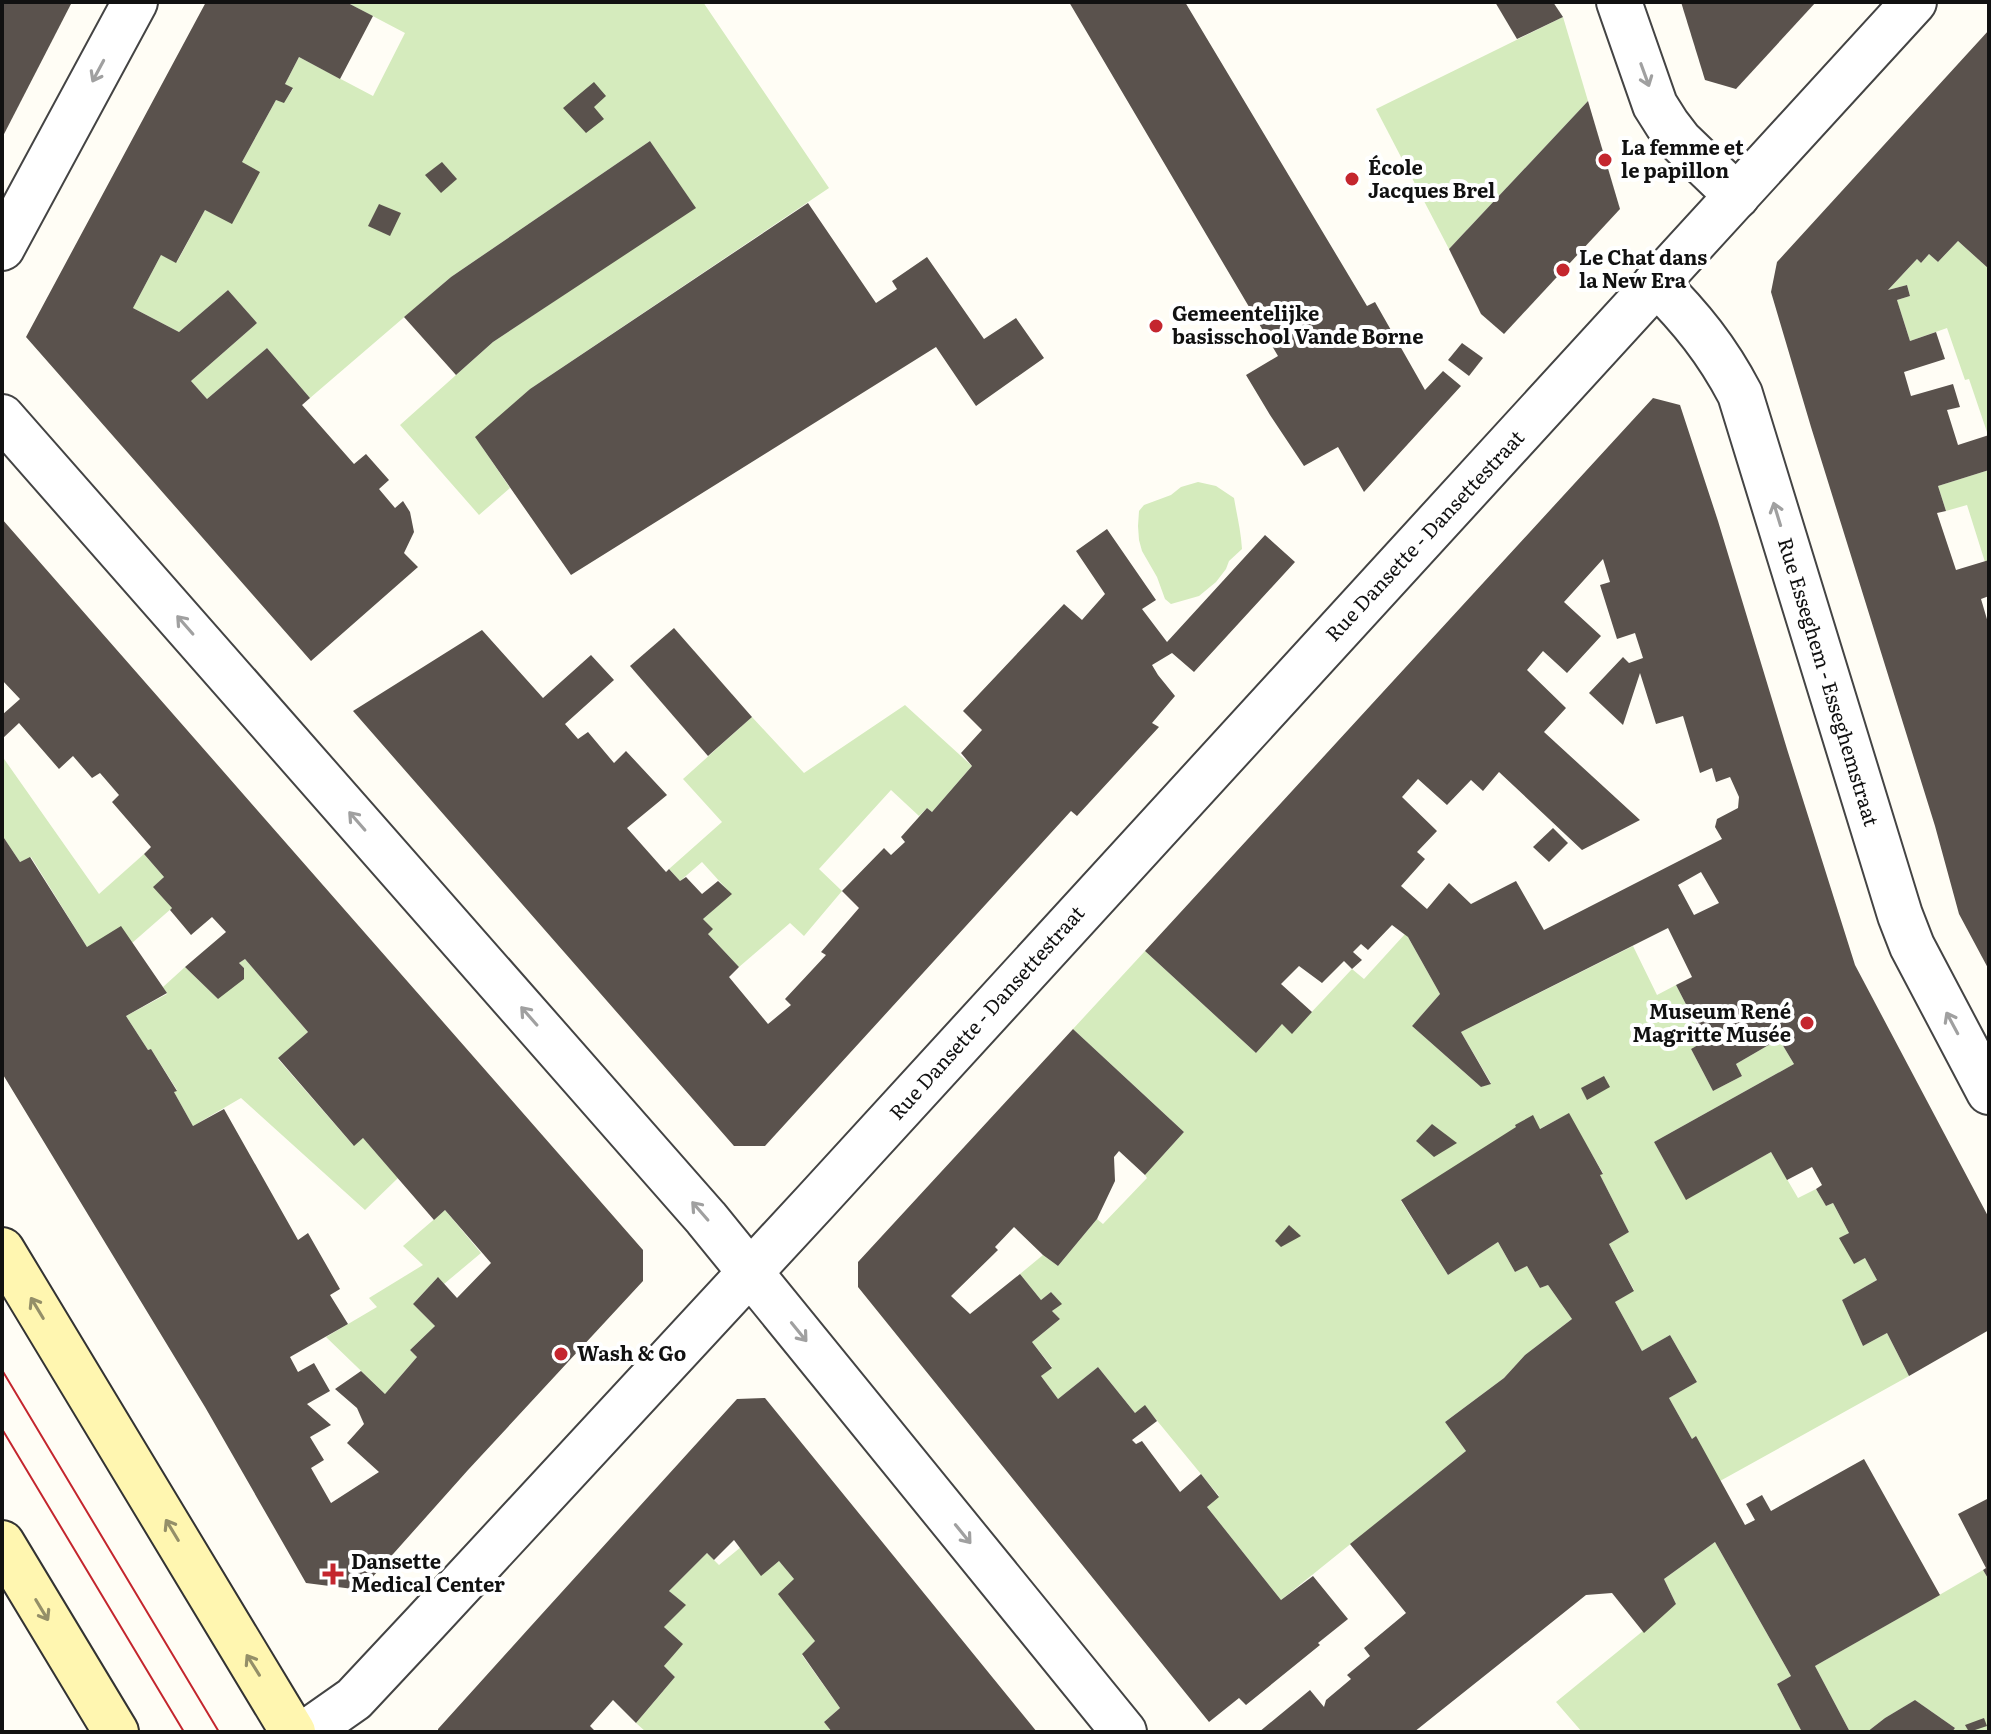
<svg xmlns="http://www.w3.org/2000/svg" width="1991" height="1734" font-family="Literata,serif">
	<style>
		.green { fill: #d5ebbd }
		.building { fill: #5a524d; fill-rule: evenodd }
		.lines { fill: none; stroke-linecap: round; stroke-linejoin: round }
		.street-casing { stroke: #444; stroke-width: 48 }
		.secondary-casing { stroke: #333; stroke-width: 48 }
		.street { stroke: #fff; stroke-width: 44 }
		.secondary { stroke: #fff6b0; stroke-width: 44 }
		.tram { stroke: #c4262e; stroke-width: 2 }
		.oneway { stroke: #a0a0a0 }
		.oneway2 { stroke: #948f68 }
		.poi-dot { fill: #c4262e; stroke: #fff; stroke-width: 3 }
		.labels { text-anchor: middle; stroke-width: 8; stroke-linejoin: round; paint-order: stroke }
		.poi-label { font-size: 20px; font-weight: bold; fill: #111; stroke: #fff; text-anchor: start }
		.street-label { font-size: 20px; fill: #111; stroke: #fff }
	</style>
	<rect width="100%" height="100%" fill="#fffdf5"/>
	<g class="green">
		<path d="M346 2H703L829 188 530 389 476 438 510 488 479 515 400 425 493 342 695 207 650 141 451 277 310 398 267 348 207 399 191 381 257 323 228 290 179 332 133 308 161 255 177 262 205 210 232 223 242 162 276 100 284 102 293 89 285 84 299 57 373 96 405 33Z"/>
		<path d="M1563 17 1588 101 1449 249 1376 109Z"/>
		<path d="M1958 241 1989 269 1988 435 1969 379 1965 380 1947 328 1910 341 1897 300 1910 296 1907 285 1888 290 1917 259 1921 263 1929 254 1938 262Z"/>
		<path d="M1989 470V560L1985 562 1967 505 1946 511 1938 486Z"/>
		<path d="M1198 482 1216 486 1234 498C1237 516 1241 531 1242 549L1229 561 1226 569 1216 582 1199 596 1171 604 1165 599 1157 577 1142 551 1139 540 1138 526 1139 511 1144 505 1171 495 1181 487Z"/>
		<path d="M905 705 972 766 932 812 927 808 919 816 891 790 819 869 842 891 804 936 790 923 739 967 708 934 712 929 703 919 731 894 702 862 680 881 669 869 722 822 683 779 752 717 804 773Z"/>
		<path d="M2 756 99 894 144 854 164 877 154 887 172 908 132 943 87 947 31 857 20 862 2 835Z"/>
		<path d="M1405 934 1408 937 1440 994 1412 1026 1481 1087 1491 1083 1461 1032 1633 946 1657 995 1676 985 1705 1041 1691 1049 1713 1091 1742 1076 1736 1064 1779 1039 1794 1064 1654 1142 1686 1199 1771 1152 1798 1198 1816 1189 1826 1206 1833 1203 1849 1233 1840 1238 1854 1263 1865 1258 1877 1280 1842 1300 1863 1346 1887 1333 1909 1376 1720 1481 1692 1439 1669 1398 1697 1382 1670 1335 1642 1351 1615 1302 1634 1290 1609 1244 1629 1232 1600 1175 1603 1173 1568 1114 1401 1201 1448 1275 1498 1242 1515 1272 1527 1266 1540 1288 1548 1285 1572 1319 1525 1355 1504 1378 1445 1422 1466 1451 1281 1600 1207 1507 1219 1496 1145 1406 1135 1413 1098 1367 1058 1399 1041 1376 1052 1367 1032 1342 1060 1319 1052 1311 1061 1304 1051 1292 1041 1300 1020 1274 1043 1255 1058 1266 1097 1219 1103 1224 1147 1178 1145 1175 1184 1132 1073 1029 1145 951 1256 1053 1282 1024 1292 1033 1352 969 1364 979Z"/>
		<path d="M245 959 308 1032 278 1059 353 1145 363 1138 398 1178 365 1210 241 1098 193 1126 174 1092 177 1090 151 1049 148 1050 126 1016 167 994 163 987 185 967 218 999 244 968 239 963Z"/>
		<path d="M445 1210 481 1253 444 1284 437 1278 413 1304 435 1326 410 1350 417 1357 385 1394 326 1337 377 1307 369 1298 423 1265 403 1246Z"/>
		<path d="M1715 1542 1791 1676 1777 1684 1802 1732H1582L1556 1702 1676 1604 1664 1579Z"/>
		<path d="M741 1547 761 1575 779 1561 794 1579 815 1641 802 1655 840 1708 824 1722 832 1732H646L636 1723 675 1677 664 1666 682 1644 664 1627 685 1605 669 1591 707 1553 719 1565Z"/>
		<path d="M1983 1570 1989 1580V1732H1952L1955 1728 1915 1700 1885 1718 1867 1732H1850L1815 1666Z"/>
	</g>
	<g class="building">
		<path d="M2 2H72L2 138Z"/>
		<path d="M206 2H346L373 16 340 79 299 57 285 84 293 88 284 103 276 100 242 162 260 172 232 224 205 210 176 263 161 255 133 308 179 332 228 290 257 323 191 381 207 399 267 348 310 398 302 405 354 464 366 454 389 480 379 489 395 508 403 501 410 512 414 532 404 553 418 567 311 661 26 337Z"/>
		<path d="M1069 2H1185L1367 306 1375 302 1425 390 1443 371 1461 386 1364 492 1338 447 1304 466 1270 415 1246 375 1278 356Z"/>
		<path d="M1495 2H1553L1563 17 1517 39Z"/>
		<path d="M1681 2H1816L1736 89 1705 80Z"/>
		<path d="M1989 30V269L1958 241 1938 262 1929 254 1921 263 1917 259 1888 290 1907 285 1910 296 1897 300 1910 341 1936 332 1945 359 1904 372 1911 396 1953 384 1960 407 1947 410 1958 445 1989 435V470L1938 486 1946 511 1937 513 1956 570 1989 560V596L1981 599 1989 626V970L1959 914 1935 826 1811 427 1771 292 1777 262Z"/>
		<path d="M594 82 606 96 594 107 604 119 586 133 563 108Z"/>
		<path d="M1588 101 1620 209 1504 334 1481 314 1449 249Z"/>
		<path d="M650 141 696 208 493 342 456 375 404 317 451 277Z"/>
		<path d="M442 162 457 179 441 193 425 175Z"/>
		<path d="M808 203 876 303 897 289 892 281 927 257 984 339 1016 318 1044 358 976 406 936 347 571 575 475 437 530 389Z"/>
		<path d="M379 204 401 213 390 236 368 226Z"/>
		<path d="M1462 343 1483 358 1469 376 1448 360Z"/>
		<path d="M1653 398 1680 405 1718 521 1787 749 1855 965 1989 1218V1330L1909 1376 1887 1333 1863 1346 1842 1300 1877 1280 1865 1258 1854 1264 1839 1238 1849 1233 1833 1203 1826 1206 1816 1189 1822 1185 1812 1167 1787 1180 1771 1152 1686 1200 1654 1142 1794 1064 1779 1039 1736 1064 1742 1076 1713 1091 1691 1049 1705 1041 1676 985 1692 977 1668 928 1461 1032 1491 1084 1481 1087 1412 1026 1440 994 1408 937 1392 925 1368 950 1361 944 1353 952 1362 960 1352 969 1344 961 1322 983 1299 966 1281 984 1312 1012 1292 1034 1282 1024 1256 1053 1145 951ZM1603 559 1610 582 1600 585 1617 639 1635 633 1643 658 1629 663 1623 657 1589 693 1623 725 1640 673 1656 724 1683 716 1700 773 1712 768 1716 782 1730 777 1739 797 1738 808 1717 819 1715 827 1722 839 1544 930 1516 881 1471 904 1449 883 1427 909 1401 886 1425 859 1417 852 1437 831 1402 797 1418 779 1447 805 1471 780 1483 791 1499 772 1582 850 1640 820 1544 732 1566 708 1527 670 1543 651 1567 673 1601 636 1564 602ZM1701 872 1719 903 1694 915 1678 885Z"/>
		<path d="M2 519 643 1250V1281L468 1470 361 1590 306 1583 205 1407 2 1073V835L20 862 30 857 87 947 121 926 167 993 126 1016 148 1050 151 1049 177 1091 174 1092 193 1126 224 1109 298 1240 308 1233 340 1289 330 1295 348 1324 290 1357 298 1372 314 1363 330 1391 307 1404 331 1425 310 1437 324 1460 311 1468 331 1503 379 1472 347 1443 364 1424 357 1408 335 1389 361 1371 385 1394 417 1357 410 1350 435 1326 413 1304 438 1277 457 1298 491 1263 445 1210 434 1220 363 1138 354 1146 278 1058 308 1032 245 959 239 963 244 968V979L218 999 185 967 226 932 212 917 191 935 170 910 172 908 153 887 164 877 144 854 151 847 112 802 119 795 100 773 92 778 73 756 59 769 19 723 2 739V715L20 699 2 680Z"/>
		<path d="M1107 529 1156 600 1142 609 1167 642 1265 535 1295 562 1194 672 1172 653 1152 665 1158 675 1175 696 1152 723 1159 727 1077 816 1071 811 765 1146H734L353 711 482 630 543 698 591 655 614 680 565 724 578 739 588 732 614 763 626 751 667 795 627 828 666 872 669 869 680 881 686 877 702 894 718 881 732 894 703 919 713 929 708 934 739 967 729 977 768 1024 791 1005 785 999 826 955 821 952 859 908 842 891 884 848 891 855 905 842 901 837 927 808 932 812 972 766 961 753 982 730 963 711 1064 604 1082 620 1105 594 1076 551Z"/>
		<path d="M674 628 752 717 708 756 630 666Z"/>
		<path d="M1553 828 1568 843 1549 862 1533 847Z"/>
		<path d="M1073 1029 1184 1132 1145 1175 1119 1151 1114 1157 1115 1181 1097 1219 1058 1266 1043 1255 1014 1227 995 1247 998 1250 951 1296 970 1314 1020 1274 1041 1300 1051 1292 1062 1304 1052 1311 1060 1319 1032 1342 1052 1368 1041 1376 1058 1399 1098 1367 1135 1413 1145 1405 1157 1421 1132 1440 1136 1444 1142 1441 1180 1492 1201 1474 1219 1497 1207 1507 1281 1600 1313 1576 1348 1619 1318 1643 1320 1645 1246 1705 1239 1698 1209 1722 858 1287V1262Z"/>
		<path d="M1604 1076 1610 1087 1587 1100 1581 1088Z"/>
		<path d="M1569 1113 1603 1174 1600 1175 1629 1232 1609 1244 1634 1291 1615 1302 1642 1351 1670 1335 1697 1382 1669 1398 1692 1439 1696 1436 1745 1525 1755 1520 1746 1504 1762 1495 1771 1511 1864 1459 1940 1595 1815 1666 1850 1732H1802L1777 1684 1791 1676 1715 1542 1664 1579 1676 1604 1644 1633 1612 1593 1586 1595 1414 1732H1259L1310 1690 1324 1707 1326 1700 1351 1679 1347 1675 1370 1656 1364 1648 1406 1613 1350 1544 1466 1451 1445 1422 1504 1378 1525 1355 1572 1319 1548 1285 1540 1288 1527 1266 1515 1272 1498 1242 1448 1275 1401 1200 1516 1127 1515 1125 1533 1115 1540 1129Z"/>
		<path d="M1432 1124 1457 1143 1434 1157 1416 1141Z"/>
		<path d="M1289 1225 1301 1236 1281 1247 1275 1241Z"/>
		<path d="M765 1398 1037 1732H832L824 1722 840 1708 802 1654 815 1641 778 1594 794 1579 779 1561 761 1576 734 1540 714 1560 707 1553 669 1591 686 1605 664 1627 683 1644 664 1666 675 1677 636 1723 613 1700 590 1726 596 1732H438V1729L531 1626 737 1399Z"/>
		<path d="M1989 1498V1580L1983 1570 1986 1568 1958 1514Z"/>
		<path d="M1915 1700 1955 1728 1952 1732H1867L1885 1718Z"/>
		<path d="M1984 1718 1987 1726 1969 1732 1965 1725Z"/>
	</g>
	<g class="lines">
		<defs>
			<g id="street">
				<path d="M1619 2 1655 105 1667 124 1680 141 1737 196"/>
				<path d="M2 248 135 2"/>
				<path d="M1656 283C1691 318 1717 350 1740 394L1900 915 1912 946 1989 1092"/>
				<path d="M2 417 706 1218 1124 1732"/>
				<path d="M307 1732 354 1699 427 1621 816 1201 1914 2"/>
			</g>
			<g id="secondary">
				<path d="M2 1250 293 1732"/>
				<path d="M2 1543 116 1732"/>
			</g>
		</defs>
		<use href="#street" class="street-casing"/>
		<use href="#secondary" class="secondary-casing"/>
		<use href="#street" class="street"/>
		<use href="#secondary" class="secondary"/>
		<g class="tram">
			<path d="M2 1370 219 1732"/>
			<path d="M2 1429 184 1732"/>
		</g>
	</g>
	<defs><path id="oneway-shaft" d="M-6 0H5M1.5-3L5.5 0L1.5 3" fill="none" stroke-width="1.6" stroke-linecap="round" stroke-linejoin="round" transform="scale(2)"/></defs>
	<g class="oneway">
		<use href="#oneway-shaft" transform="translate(98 71) rotate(118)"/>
		<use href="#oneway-shaft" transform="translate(1645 75) rotate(70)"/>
		<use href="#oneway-shaft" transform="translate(1777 514) rotate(-107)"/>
		<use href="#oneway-shaft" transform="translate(185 625) rotate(-131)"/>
		<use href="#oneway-shaft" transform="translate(357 821) rotate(-131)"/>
		<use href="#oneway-shaft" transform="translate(529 1016) rotate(-131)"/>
		<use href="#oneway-shaft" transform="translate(1952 1023) rotate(-118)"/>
		<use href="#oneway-shaft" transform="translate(700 1211) rotate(-131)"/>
		<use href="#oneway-shaft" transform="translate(799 1332) rotate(51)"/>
		<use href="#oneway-shaft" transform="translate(963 1534) rotate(51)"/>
	</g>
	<g class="oneway2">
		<use href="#oneway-shaft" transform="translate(37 1308) rotate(-121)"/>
		<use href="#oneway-shaft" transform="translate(172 1530) rotate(-121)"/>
		<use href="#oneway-shaft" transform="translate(42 1610) rotate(59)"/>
		<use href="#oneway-shaft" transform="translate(253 1665) rotate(-122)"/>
	</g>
	<g class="poi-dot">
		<circle cx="1605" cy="160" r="8"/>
		<circle cx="1352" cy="179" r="8"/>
		<circle cx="1563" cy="270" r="8"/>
		<circle cx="1156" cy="326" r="8"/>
		<circle cx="1807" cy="1023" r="8"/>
		<circle cx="561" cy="1354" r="8"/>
		<path d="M329 1562h8v8h8v8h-8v8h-8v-8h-8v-8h8z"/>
	</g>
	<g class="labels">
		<g class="poi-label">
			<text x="1621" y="155">La femme et<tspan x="1621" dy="23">le papillon</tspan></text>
			<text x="1368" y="175">École<tspan x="1368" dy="23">Jacques Brel</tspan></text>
			<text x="1579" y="265">Le Chat dans<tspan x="1579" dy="23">la New Era</tspan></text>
			<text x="1172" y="321">Gemeentelijke<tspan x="1172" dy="23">basisschool Vande Borne</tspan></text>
			<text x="1791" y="1019" text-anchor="end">Museum René<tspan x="1791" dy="23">Magritte Musée</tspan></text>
			<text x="577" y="1361">Wash &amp; Go</text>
			<text x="351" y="1569">Dansette<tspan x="351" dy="23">Medical Center</tspan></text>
		</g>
		<g class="street-label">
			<text transform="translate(1425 536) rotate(-47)" y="7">Rue Dansette - Dansettestraat</text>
			<text transform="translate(1828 682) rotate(73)" y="7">Rue Esseghem - Esseghemstraat</text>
			<text transform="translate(987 1013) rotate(-48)" y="7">Rue Dansette - Dansettestraat</text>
		</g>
	</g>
	<rect width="1991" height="1734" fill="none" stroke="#111111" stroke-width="8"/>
</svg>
